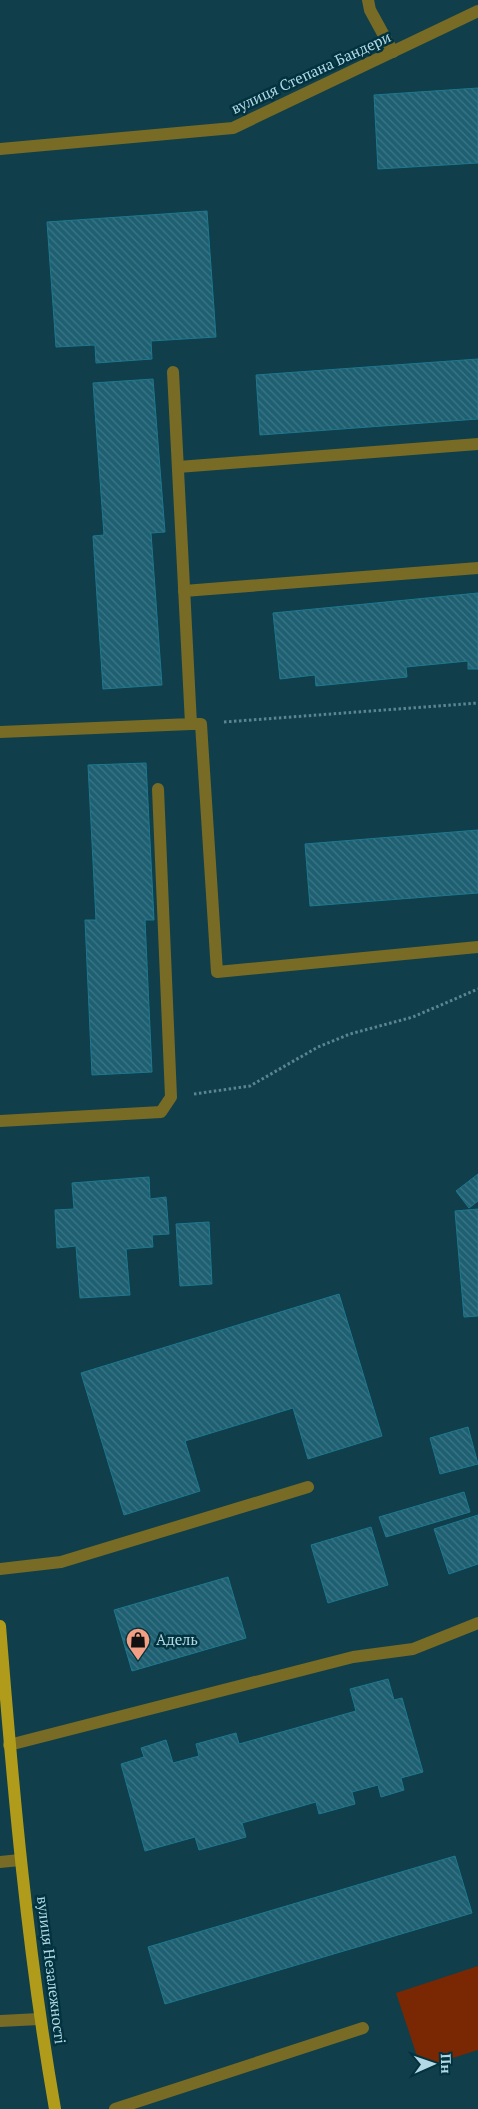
<svg xmlns="http://www.w3.org/2000/svg" width="478" height="2109" font-family="'PT Serif',serif">
	<style>
		.green { fill: #7a2703 }
		.building { fill: url(#building-back-hatch); stroke: #1d788f }
		.lines { fill: none; stroke-linecap: round; stroke-linejoin: round }
		.path { stroke: #5a8591; stroke-width: 3; stroke-dasharray: 2.5 2.5; stroke-linecap: butt }
		.minor { stroke: #776b25; stroke-width: 12 }
		.major { stroke: #b09c1a; stroke-width: 12 }
		.labels { text-anchor: middle; stroke-width: 5; stroke-linejoin: round; paint-order: stroke }
		.street-label { font-size: 15px; fill: #b2d9e5; stroke: #02333f }
		.poi-label { font-size: 15px; fill: #b2d9e5; stroke: #02333f; text-anchor: start }
	</style>
	<defs>
		<pattern id="building-back-hatch" width="6" height="6" patternUnits="userSpaceOnUse" patternTransform="scale(1.25)"><rect width="6" height="6" fill="#1e6072"/><path d="M-1 5l2 2M0 0l6 6M5-1l2 2" fill="none" stroke="#3c7686"/></pattern>
	</defs>
	<rect width="100%" height="100%" fill="#103e4a"/>
	<path class="green" d="M478 1966V2050L421 2068 396 1993Z"/>
	<g class="building">
		<path d="M478 88V163L378 169 374 95Z"/>
		<path d="M207 211 216 337 151 341 152 359 96 363 95 345 56 347 47 222Z"/>
		<path d="M478 359V419L260 435 256 375Z"/>
		<path d="M153 379 165 532 151 533 162 685 103 689 93 536 104 535 93 383Z"/>
		<path d="M478 593V669H468V661L406 667 407 677 316 686 315 675 280 679 273 613Z"/>
		<path d="M146 763 154 920H145L152 1072 92 1075 85 920H96L88 765Z"/>
		<path d="M478 830V893L310 906 305 844Z"/>
		<path d="M478 1174V1201L469 1208 456 1191Z"/>
		<path d="M149 1177 150 1199 166 1197 169 1234 152 1235 153 1247 126 1249 130 1295 80 1298 76 1246 57 1248 55 1210 74 1209 72 1183Z"/>
		<path d="M478 1209V1316L464 1317 455 1211Z"/>
		<path d="M209 1222 212 1284 180 1286 176 1224Z"/>
		<path d="M339 1294 382 1436 308 1459 293 1408 185 1441 200 1491 124 1515 81 1373Z"/>
		<path d="M468 1427 478 1464 440 1474 430 1438Z"/>
		<path d="M464 1492 470 1512 386 1537 379 1517Z"/>
		<path d="M478 1515V1564L449 1574 434 1529Z"/>
		<path d="M371 1527 388 1585 328 1603 311 1545Z"/>
		<path d="M228 1577 246 1638 132 1671 114 1610Z"/>
		<path d="M388 1679 394 1700 402 1698 423 1772 401 1778 404 1790 381 1797 378 1785 352 1792 355 1804 319 1814 316 1802 242 1823 246 1837 199 1850 195 1837 145 1851 121 1764 144 1757 141 1748 166 1740 173 1763 199 1756 196 1744 236 1733 239 1744 356 1711 350 1689Z"/>
		<path d="M455 1856 472 1913 165 2004 148 1947Z"/>
	</g>
	<g class="lines">
		<g class="path">
			<path d="M224 722 478 703"/>
			<path d="M194 1094 250 1086 318 1047 350 1034 413 1017 478 989"/>
		</g>
		<g class="minor">
			<path d="M368 0 370 10 393 52"/>
			<path d="M0 149 233 128 478 11"/>
			<path d="M178 467 478 444"/>
			<path d="M184 591 478 568"/>
			<path d="M191 724H201L217 972 478 947"/>
			<path d="M0 732 191 724 173 372"/>
			<path d="M0 1121 161 1112 171 1097 158 789"/>
			<path d="M0 1569 61 1562 308 1487"/>
			<path d="M9 1745 353 1657 413 1649 478 1623"/>
			<path d="M0 1862 20 1860"/>
			<path d="M0 2021 39 2019"/>
			<path d="M115 2109 363 2028"/>
		</g>
		<path class="major" d="M0 1626C13 1788 27 1949 55 2109"/>
	</g>
	<defs>
		<symbol id="shop-pin" viewBox="-11 -11 22 30"><path d="M0 17L-7.5 6A9.5 9.5 0 1 1 7.5 6Z" fill="#f39f83" stroke="#02333f"/><path d="M-5-2.5h2.3a2.7 3.5 0 0 1 5.4 0H5L5.5 6h-11ZM-1.5-2.5h3a1.5 2.3 0 0 0-3 0Z" fill="#111"/></symbol>
	</defs>
	<g fill-rule="evenodd">
		<use href="#shop-pin" x="124" y="1626" width="28" height="38"/>
	</g>
	<g class="labels">
		<g class="street-label">
			<text transform="translate(311 73) rotate(-25)" y="5">вулиця Степана Бандери</text>
			<text transform="translate(51 1970) rotate(83)" y="5">вулиця Незалежності</text>
		</g>
		<g class="poi-label">
			<text x="156" y="1645">Адель</text>
		</g>
	</g>
	<g transform="translate(433 2064) rotate(88)" stroke="#02333f" stroke-width="4" paint-order="stroke">
	<path d="M0-4L9 19L0 12L-9 19Z" fill="#b2d9e5"/>
	<text y="-8" font-size="14" font-weight="bold" text-anchor="middle" fill="#b2d9e5">Пн</text>
	</g>
</svg>
